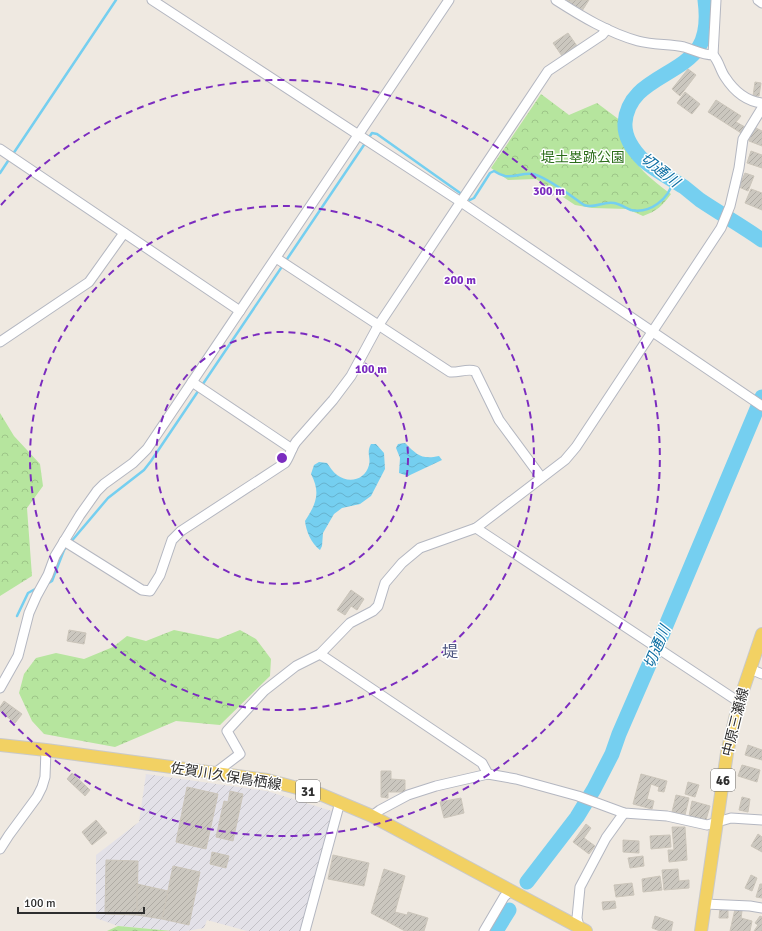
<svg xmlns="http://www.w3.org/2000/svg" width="762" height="931" font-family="Signika,'Noto Sans JP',sans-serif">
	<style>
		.industrial { fill: url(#industrial-furrows) }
		.forest { fill: url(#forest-crowns) }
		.water { fill: url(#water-waves) }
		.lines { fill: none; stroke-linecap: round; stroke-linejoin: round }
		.stream { stroke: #75cff0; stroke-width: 2.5 }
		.river { stroke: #75cff0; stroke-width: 15 }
		.building { fill: url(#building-hatch); stroke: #cbc5ba }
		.minor-casing { stroke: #b4b7c1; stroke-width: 11 }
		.major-casing { stroke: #c9c9c9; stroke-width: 14 }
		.minor { stroke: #fff; stroke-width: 9 }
		.major { stroke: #f2d163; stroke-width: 12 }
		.ring { fill: none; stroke: #7b2cbf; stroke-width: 2; stroke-dasharray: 7 5 }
		.labels { text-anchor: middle; stroke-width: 3; stroke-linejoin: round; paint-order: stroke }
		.shield { fill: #fff; stroke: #6d6d6d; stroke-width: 1 }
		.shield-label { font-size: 13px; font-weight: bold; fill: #2e2e2e }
		.park-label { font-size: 14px; fill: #2c6e1b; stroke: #fff }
		.street-label { font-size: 14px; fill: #2e2e2e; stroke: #fff }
		.water-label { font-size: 15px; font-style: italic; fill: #0d6fa3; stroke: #fff }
		.quarter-label { font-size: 16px; fill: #4d5680; stroke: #fff }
		.centre { fill: #7b2cbf; stroke: #fff; stroke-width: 2 }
		.ring-label { font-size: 12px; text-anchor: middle; font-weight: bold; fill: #7b2cbf; stroke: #fff; stroke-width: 3; stroke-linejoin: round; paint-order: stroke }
	</style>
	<defs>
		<pattern id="industrial-furrows" width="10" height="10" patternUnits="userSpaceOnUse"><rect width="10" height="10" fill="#e3e1e8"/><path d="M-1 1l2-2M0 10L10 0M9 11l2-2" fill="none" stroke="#c3c1c7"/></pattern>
		<pattern id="forest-crowns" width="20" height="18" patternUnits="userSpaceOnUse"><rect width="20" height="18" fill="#b6e59e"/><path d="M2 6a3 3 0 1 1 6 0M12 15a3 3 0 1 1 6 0" fill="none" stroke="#9dc588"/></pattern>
		<pattern id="water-waves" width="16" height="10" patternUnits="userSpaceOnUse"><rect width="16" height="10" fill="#75cff0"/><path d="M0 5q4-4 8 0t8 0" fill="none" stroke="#66b2ce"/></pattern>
		<pattern id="building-hatch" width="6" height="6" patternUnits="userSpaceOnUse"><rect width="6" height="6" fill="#cbc7bf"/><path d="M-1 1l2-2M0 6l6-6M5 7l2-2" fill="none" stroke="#afaba4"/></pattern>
	</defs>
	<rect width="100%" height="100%" fill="#efe9e1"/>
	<path class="industrial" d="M146 774 267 791 335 812 304 931H247L207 920 204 928 186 931H172L118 926 96 918V855L139 822Z"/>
	<g class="forest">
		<path d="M541 94 569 115 597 103 621 121C625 159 643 173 671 194 662 206 657 211 643 216L627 209 592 208 575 205 536 179 508 180 491 168Z"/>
		<path d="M0 413 14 436 40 464 43 486 27 508 32 576 0 596Z"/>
		<path d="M174 630 218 639 240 630 256 639 271 659 270 676 220 725 176 721 115 747 44 734 32 721 19 693 24 674 36 658 56 653 84 659 113 647 127 636 146 641Z"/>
		<path d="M118 926 172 931H107Z"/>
	</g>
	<g class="water">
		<path d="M405 443C417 455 422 460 439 456L442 460 408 476 399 473 400 458 396 448 398 444Z"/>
		<path d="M371 444H376L384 453 385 469 371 496 360 504 342 508 334 514 323 533 322 546 320 550C311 543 306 531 305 521 316 504 321 493 311 474L314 465 319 462 327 463C330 467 333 472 337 475 349 484 365 480 369 465 371 457 366 453 371 444Z"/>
	</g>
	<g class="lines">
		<g class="stream">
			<path d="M13 154 116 0"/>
			<path d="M0 173 10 158"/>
			<path d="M47 584 52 581 64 550 108 498 144 470 151 461 372 133 377 134 470 200 474 198 490 173 494 171C497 173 501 175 505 176 514 178 524 172 533 174 547 177 571 196 584 205 594 209 603 201 614 203 620 204 626 208 631 210 650 214 669 199 673 181"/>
			<path d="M17 616 28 593 37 588"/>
		</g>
		<g class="river">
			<path d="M705 0C707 15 707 34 699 47 679 77 628 80 625 123 624 138 633 150 643 160 656 171 670 178 684 187 689 191 695 196 700 200 721 214 742 226 762 240"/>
			<path d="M527 882 577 817 594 789 612 754 619 734 662 635 762 397"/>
			<path d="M496 931 509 910"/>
		</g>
	</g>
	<g class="building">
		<path d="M568 0H589L582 11 567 1Z"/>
		<path d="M568 33 577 46 562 56 553 43Z"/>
		<path d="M688 69 696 75 680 96 672 89Z"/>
		<path d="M755 82 761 83 759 96H753Z"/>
		<path d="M685 92 700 104 692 114 677 103Z"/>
		<path d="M716 100 741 116 736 122 745 127 741 133 708 112Z"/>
		<path d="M754 127 762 131V146L749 141Z"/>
		<path d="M751 151 762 155V168L747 163Z"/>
		<path d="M745 173 754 176 748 191 739 187Z"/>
		<path d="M751 189 762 193V210L745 203Z"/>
		<path d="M351 590 364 599 357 610 351 606 345 615 337 610Z"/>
		<path d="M69 630 86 633 84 644 67 641Z"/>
		<path d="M4 701 22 714 15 723 0 711V707Z"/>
		<path d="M748 745 762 750V760L745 755Z"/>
		<path d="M742 765 760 770 757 782 738 776Z"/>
		<path d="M381 771H391V779L405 780V792H388V798L381 797Z"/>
		<path d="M72 773 90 790 85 796 67 779Z"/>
		<path d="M641 774 667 781 664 792 658 791 659 787 651 784 647 799 654 801 652 809 633 804Z"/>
		<path d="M688 782 699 785 695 797 685 794Z"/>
		<path d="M187 787 218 794 206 849 176 842Z"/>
		<path d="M230 791 243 794 233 841 216 837 224 801 228 802Z"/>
		<path d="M676 795 689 798 685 815 672 812Z"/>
		<path d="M742 797 750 799 748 812 739 810Z"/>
		<path d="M461 798 464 813 444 818 440 802Z"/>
		<path d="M692 801 710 806 706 820 689 816Z"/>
		<path d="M96 820 107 833 92 845 82 832Z"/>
		<path d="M586 824 591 828 584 838 595 846 589 854 573 842Z"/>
		<path d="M672 827H685L687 860 669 862 668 850H674Z"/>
		<path d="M758 834 762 837V852L751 846Z"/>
		<path d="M670 835 671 847 651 849 650 836Z"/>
		<path d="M623 840 639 841V853L623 852Z"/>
		<path d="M212 852 229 856 226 868 210 864Z"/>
		<path d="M333 855 369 863 364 886 328 879Z"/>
		<path d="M643 856 644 866 630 868 628 858Z"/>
		<path d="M106 860 138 861 137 915 105 914Z"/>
		<path d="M173 866 200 872 189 925 162 919Z"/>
		<path d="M384 869 405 876 395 912 407 915 408 912 428 918 424 931H405L371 913Z"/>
		<path d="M678 869 679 881 689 880V888L664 890 662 870Z"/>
		<path d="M751 875 757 878 752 891 745 888Z"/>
		<path d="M660 876 662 890 643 892 642 879Z"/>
		<path d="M632 883 634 895 616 897 614 885Z"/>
		<path d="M137 884 168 891 162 919 137 915Z"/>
		<path d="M760 884H762V898L756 897Z"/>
		<path d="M615 901 616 908 603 910 602 902Z"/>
		<path d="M720 908H728V918H719Z"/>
		<path d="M735 909 742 911 741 918 752 921 750 931H730Z"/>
		<path d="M655 916 673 922 671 931H660L652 928Z"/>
		<path d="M760 916 762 917V931H754L758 925 755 923Z"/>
	</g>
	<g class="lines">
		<defs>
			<g id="minor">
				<path d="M152 0 461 202 762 406"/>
				<path d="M556 0C581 16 609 33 638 41 653 45 669 44 684 47 694 50 703 55 713 55 719 61 720 70 725 77 734 91 745 101 762 103"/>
				<path d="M758 0 762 3"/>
				<path d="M713 55 716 0"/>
				<path d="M0 149 240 311"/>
				<path d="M276 258 450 372C458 373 468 368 475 371L499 420 541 477"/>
				<path d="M0 342 89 282 124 233"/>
				<path d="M192 382 292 449"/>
				<path d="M476 528 739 702"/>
				<path d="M64 541 142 590 150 591 160 575 172 540 181 531 285 463C290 456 291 449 296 442L333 400 351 376 378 326 548 71 602 35 607 29"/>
				<path d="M320 654 482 763 488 774"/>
				<path d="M750 669 762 674"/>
				<path d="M0 688 18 656 29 613 37 595 48 575 55 556 80 515 97 491 104 484 133 463 147 449 449 0"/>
				<path d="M215 773 240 754 227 731 264 691 296 666 320 654 350 623 373 611 378 606 385 583 402 563 420 548 476 528 565 460 576 447 721 228 730 206 739 168 743 139 762 108"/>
				<path d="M372 816 380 810 408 795 436 786 488 774 516 779 578 796 624 813 667 816 707 825 731 818 762 820"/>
				<path d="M0 849 9 835 37 797 42 787 45 777 46 750"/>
				<path d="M705 904 750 906 762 908"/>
				<path d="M305 931 340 802"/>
				<path d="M484 931 504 897 510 891"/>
				<path d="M580 931 577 918 580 887 606 838 624 813"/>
			</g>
			<g id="major">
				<path d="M0 745 46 750 267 780 320 794 372 816 586 931"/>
				<path d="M701 931 727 753 739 702 762 634"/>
			</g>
		</defs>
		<use href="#minor" class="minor-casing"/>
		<use href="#major" class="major-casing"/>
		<use href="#minor" class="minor"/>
		<use href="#major" class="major"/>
	</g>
	<g class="ring">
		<circle cx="282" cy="458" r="126"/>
		<circle cx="282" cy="458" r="252"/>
		<path d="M1 205A378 378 0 1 1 1 711"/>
	</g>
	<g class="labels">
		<g class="shield">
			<rect x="711" y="769" width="24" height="22" rx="3"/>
			<rect x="296" y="780" width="24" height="22" rx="3"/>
		</g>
		<g class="shield-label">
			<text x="723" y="785">46</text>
			<text x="308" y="796">31</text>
		</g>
		<g class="park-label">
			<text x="583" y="162">堤土塁跡公園</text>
		</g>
		<g class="street-label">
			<text transform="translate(735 722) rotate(-76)" y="5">中原三瀬線</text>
			<text transform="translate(226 776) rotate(9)" y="5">佐賀川久保鳥栖線</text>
		</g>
		<g class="water-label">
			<text transform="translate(660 170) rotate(38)" y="5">切通川</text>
			<text transform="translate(657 647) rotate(-67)" y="5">切通川</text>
		</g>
		<g class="quarter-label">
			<text x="450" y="657">堤</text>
		</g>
	</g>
	<circle cx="282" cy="458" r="6" class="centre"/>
	<g class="ring-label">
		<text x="549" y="195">300 m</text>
		<text x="460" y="284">200 m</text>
		<text x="371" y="373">100 m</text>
	</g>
	<path d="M18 907v6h126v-6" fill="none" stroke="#2e2e2e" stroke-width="2"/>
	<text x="24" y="907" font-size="12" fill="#2e2e2e" stroke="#ffffff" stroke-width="3" paint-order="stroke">100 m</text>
</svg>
